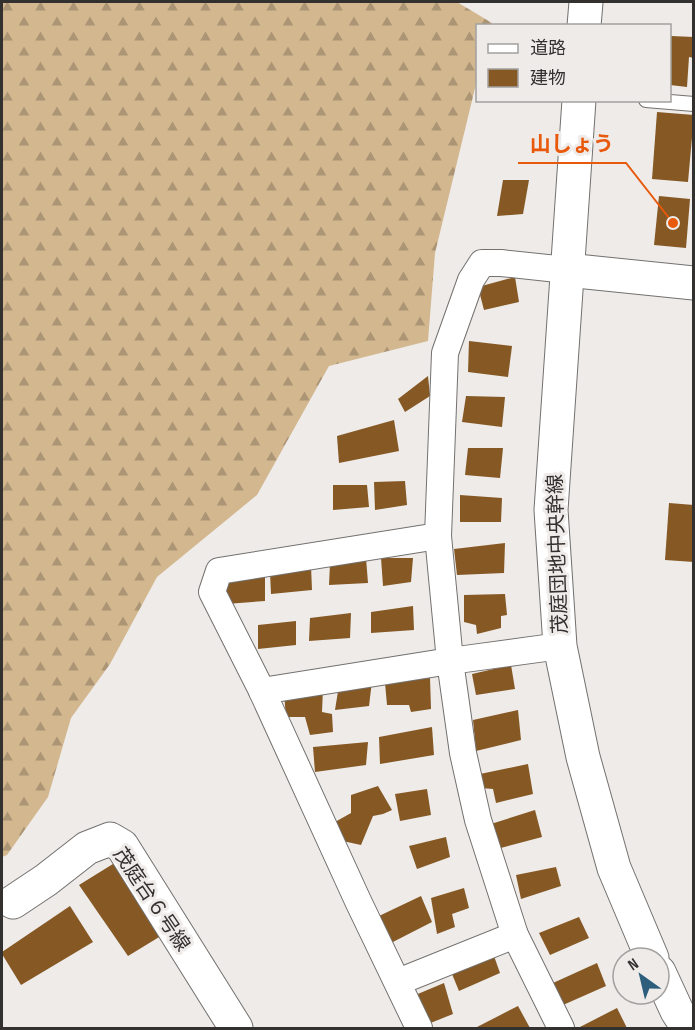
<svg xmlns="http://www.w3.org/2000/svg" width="695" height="1030" font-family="'Sofia Sans Condensed','Noto Sans JP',sans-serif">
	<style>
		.forest { fill: url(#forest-firs) }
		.building { fill: #855824 }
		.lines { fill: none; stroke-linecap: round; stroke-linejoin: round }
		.lane-casing { stroke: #73716f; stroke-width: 16 }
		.street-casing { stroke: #73716f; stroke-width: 28 }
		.secondary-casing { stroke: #73716f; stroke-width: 35 }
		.lane { stroke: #fff; stroke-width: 14 }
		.street { stroke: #fff; stroke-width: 26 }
		.secondary { stroke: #fff; stroke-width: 33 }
		.labels { text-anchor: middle; stroke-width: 6; stroke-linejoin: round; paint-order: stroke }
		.street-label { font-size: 20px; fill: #323130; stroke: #eeebe9 }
		.leader { fill: none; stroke: #e8590c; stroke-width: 2 }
		.callout-dot { fill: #e8590c; stroke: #eeebe9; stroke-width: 2 }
		.callout-label { font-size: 21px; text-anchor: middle; font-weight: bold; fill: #e8590c; stroke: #eeebe9; stroke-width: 6; stroke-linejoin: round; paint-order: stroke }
	</style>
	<defs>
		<pattern id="forest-firs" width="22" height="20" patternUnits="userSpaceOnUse" patternTransform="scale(1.5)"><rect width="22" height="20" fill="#d3b78f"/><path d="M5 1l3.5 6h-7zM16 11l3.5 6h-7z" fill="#ac9575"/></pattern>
	</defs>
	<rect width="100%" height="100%" fill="#eeebe9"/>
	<path class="forest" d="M2 2H457L492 23 491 25 478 26 477 80 435 253 428 341 329 366 257 495 157 577 110 664 71 718 48 797 7 855 2 857Z"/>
	<g class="building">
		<path d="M671 36 694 37V58L689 57 687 87 670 85Z"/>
		<path d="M657 112 694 115 688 182 652 179Z"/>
		<path d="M503 180H529L523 214 497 216Z"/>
		<path d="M659 196 690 199 686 248 654 245Z"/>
		<path d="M515 277 519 302 484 310 478 287Z"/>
		<path d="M469 341 512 346 508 377 468 372Z"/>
		<path d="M428 376 430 396 405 412 398 399Z"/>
		<path d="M466 396 505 397 502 427 462 422Z"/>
		<path d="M394 420 399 451 339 463 337 436Z"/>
		<path d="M468 448H503L500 478 465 475Z"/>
		<path d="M405 481 407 505 375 510 374 482Z"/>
		<path d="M333 485H367L369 507 333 510Z"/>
		<path d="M460 495 502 498 501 522H460Z"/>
		<path d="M669 503 694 505V562L665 560Z"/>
		<path d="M505 543 504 573 457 575 454 549Z"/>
		<path d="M366 558 368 583 329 585 330 564Z"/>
		<path d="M381 558H413L411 582 383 586Z"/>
		<path d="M311 566 312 590 271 594 270 572Z"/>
		<path d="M265 571V601L226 604V577Z"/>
		<path d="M505 594 507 615 501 616V628L477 634 476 625 464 622V595Z"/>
		<path d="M413 606 414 630 371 633V612Z"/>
		<path d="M351 613 350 638 309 641 310 618Z"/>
		<path d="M296 621V645L258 649V625Z"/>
		<path d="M511 665 515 689 476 695 472 674Z"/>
		<path d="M430 678 431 709 411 712 409 705H387L385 683Z"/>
		<path d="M372 681 369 706 335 710 339 685Z"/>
		<path d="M323 688 322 712 332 714 333 732 310 735 305 717H286L284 693Z"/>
		<path d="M518 710 521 740 476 751 473 720Z"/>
		<path d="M432 727 434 755 380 764 379 737Z"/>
		<path d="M368 742 366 765 315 772 313 747Z"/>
		<path d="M528 764 533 794 496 803 493 789 481 788 480 774Z"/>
		<path d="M378 786 392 810 383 814 373 816 361 845 338 840 335 822 351 813V795Z"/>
		<path d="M427 789 431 815 400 821 395 794Z"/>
		<path d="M535 810 542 837 497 849 491 824Z"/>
		<path d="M446 837 450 857 417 869 409 846Z"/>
		<path d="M121 859 169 931 128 956 79 885Z"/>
		<path d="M556 867 561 886 521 899 516 875Z"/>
		<path d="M464 888 469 908 452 914 455 927 437 934 431 898Z"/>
		<path d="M421 896 432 922 389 944 379 916Z"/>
		<path d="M70 906 93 942 21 985 2 954V952Z"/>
		<path d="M579 917 589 938 550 955 539 933Z"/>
		<path d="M494 956 500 973 459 991 452 974Z"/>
		<path d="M597 963 606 986 563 1005 553 983Z"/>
		<path d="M444 983 453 1014 423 1026 413 996Z"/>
		<path d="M518 1006 530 1028H477V1027Z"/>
		<path d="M617 1008 627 1028H578Z"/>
	</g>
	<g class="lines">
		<defs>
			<path id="lane" d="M646 100 694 104"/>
			<g id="street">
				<path d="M262 691 450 661 560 646"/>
				<path d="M398 982 515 935"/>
				<path d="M419 1028 358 901 262 691 212 592 219 571 438 536"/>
				<path d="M561 1028 515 935 478 820 463 753 450 661 438 536 445 353 471 280 482 263H501L567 270"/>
			</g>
			<g id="secondary">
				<path d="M584 26 586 2"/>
				<path d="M579 100 551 510 560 646 583 757 614 868 652 958"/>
				<path d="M567 270 694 283"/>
				<path d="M13 902 46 880 87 848 110 839 122 846 236 1028"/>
				<path d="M659 972 677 1011 688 1028"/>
			</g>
		</defs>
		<use href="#lane" class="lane-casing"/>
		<use href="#street" class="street-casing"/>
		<use href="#secondary" class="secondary-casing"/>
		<use href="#lane" class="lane"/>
		<use href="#street" class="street"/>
		<use href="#secondary" class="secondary"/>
	</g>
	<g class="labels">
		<g class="street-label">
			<text transform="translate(557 554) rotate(-92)" y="7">茂庭団地中央幹線</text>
			<text transform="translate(152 899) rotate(56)" y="7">茂庭台６号線</text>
		</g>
	</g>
	<path class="leader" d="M673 223L626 163H518"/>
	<circle class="callout-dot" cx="673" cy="223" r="6"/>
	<g class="callout-label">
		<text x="572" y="151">山しょう</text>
	</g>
	<rect width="695" height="1030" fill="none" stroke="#323130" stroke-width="6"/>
	<rect x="476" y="24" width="195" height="78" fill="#eeebe9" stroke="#a3a19f" stroke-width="1.5"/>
	<rect x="488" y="44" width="30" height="9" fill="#ffffff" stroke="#a3a19f" stroke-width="1.5"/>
	<text x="530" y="54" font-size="18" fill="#323130">道路</text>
	<rect x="488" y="69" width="30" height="18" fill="#855824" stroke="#a3a19f" stroke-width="1.5"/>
	<text x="530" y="84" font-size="18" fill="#323130">建物</text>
	<g transform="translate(641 976) rotate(326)"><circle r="28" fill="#eeebe9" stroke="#a3a19f" stroke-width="1.5"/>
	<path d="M0-4.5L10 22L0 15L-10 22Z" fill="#2d5e7c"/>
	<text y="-9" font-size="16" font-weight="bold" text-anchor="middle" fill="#323130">N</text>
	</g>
</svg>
